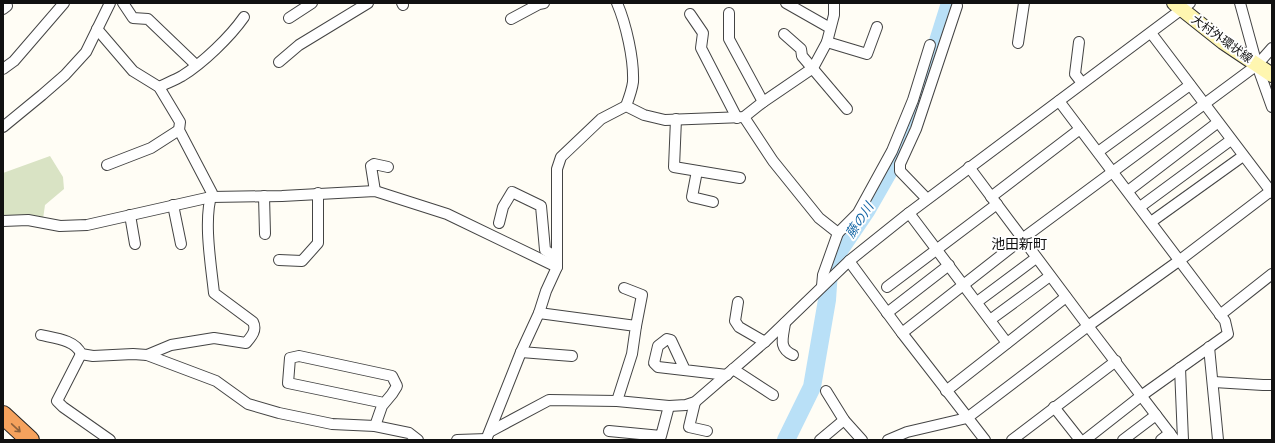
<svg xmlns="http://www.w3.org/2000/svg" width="1275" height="443" font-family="'Roboto Serif','Noto Sans JP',serif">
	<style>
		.cemetery { fill: #d9e3c4 }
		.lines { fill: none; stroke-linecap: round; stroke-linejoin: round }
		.river { stroke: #b9e0f7; stroke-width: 18 }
		.minor-casing { stroke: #444; stroke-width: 12 }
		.secondary-casing { stroke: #333; stroke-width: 16 }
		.motorway-casing { stroke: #222; stroke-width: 20 }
		.minor { stroke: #fff; stroke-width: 10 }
		.secondary { stroke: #fff6b0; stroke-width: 14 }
		.motorway { stroke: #f5a25d; stroke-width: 18 }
		.oneway { stroke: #8e613b }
		.labels { text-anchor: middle; stroke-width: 4; stroke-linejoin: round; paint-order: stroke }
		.street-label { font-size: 12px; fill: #111; stroke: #fff }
		.water-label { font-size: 13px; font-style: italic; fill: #1768a6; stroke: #fff }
		.quarter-label { font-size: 14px; fill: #111; stroke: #fff }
	</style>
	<rect width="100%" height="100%" fill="#fffdf5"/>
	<path class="cemetery" d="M50 156 63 177 64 189 45 205 43 219 3 217V173Z"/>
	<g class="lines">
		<path class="river" d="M786 440 812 387 827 300 829 271 832 261 866 211 902 148 918 105 950 3"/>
		<defs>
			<g id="minor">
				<path d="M123 3 133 18 148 19 196 65"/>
				<path d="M402 3 403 5"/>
				<path d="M617 3C626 24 634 59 633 82 632 90 629 98 626 106"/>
				<path d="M786 3 830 28"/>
				<path d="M1240 3 1257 65 1272 107"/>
				<path d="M3 9 7 6 5 3"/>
				<path d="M729 13V39L763 102"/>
				<path d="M690 14 703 33 701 48 737 118"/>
				<path d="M289 18 312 3"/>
				<path d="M511 19 539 4 544 3"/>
				<path d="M97 29 133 71 159 87 180 122 179 130 212 193C203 219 211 265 214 293L253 322C257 330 252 336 246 343L214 338 171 345 147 355"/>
				<path d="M1151 33 1272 193"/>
				<path d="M784 34 801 49 802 56 847 109"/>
				<path d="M827 42 867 54 877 27"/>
				<path d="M1079 42 1075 74 1082 83"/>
				<path d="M1018 43 1024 3"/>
				<path d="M279 62 299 45 368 3"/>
				<path d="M3 69 14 61 64 3"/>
				<path d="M159 87C167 83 175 80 182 76 203 63 230 37 244 17"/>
				<path d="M1059 101 1225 321 1228 334 1141 396 1085 440"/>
				<path d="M744 117 773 161 819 218 838 233 823 275 822 286"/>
				<path d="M676 119 674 167 740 178"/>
				<path d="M3 127 42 95 65 75 86 52 110 3"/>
				<path d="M1098 152 1190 85"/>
				<path d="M107 165 151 148 179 130"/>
				<path d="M969 167 1088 326 1175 440"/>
				<path d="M697 171 692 197 713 202"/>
				<path d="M375 191 371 166 374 164 388 167"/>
				<path d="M1128 191 1217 123"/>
				<path d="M264 196 265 234"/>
				<path d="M991 197 1080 129"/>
				<path d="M927 199 900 171V164L916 129 957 6"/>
				<path d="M173 205 181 244"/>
				<path d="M1140 207 1231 140"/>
				<path d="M909 213 1007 343"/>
				<path d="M130 215 135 244"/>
				<path d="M3 221 28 220 60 226 87 225 211 197 282 196 375 191 447 214 557 267"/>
				<path d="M1151 222 1243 156"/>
				<path d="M499 223 503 207 512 192 541 206 545 250 557 258"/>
				<path d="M838 233 858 213 892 151 913 100 930 45"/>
				<path d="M279 260 302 261 318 243V193"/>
				<path d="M849 261 902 333 985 440"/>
				<path d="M887 287 997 204"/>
				<path d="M624 288 642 295 636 326"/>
				<path d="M738 302 735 321 739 327 765 342"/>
				<path d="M977 302 1036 258"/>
				<path d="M539 313 636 326 632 354 617 401"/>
				<path d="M887 313 949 265"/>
				<path d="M1220 315 1272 274"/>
				<path d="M990 320 1050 276"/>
				<path d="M785 323C783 338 778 348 793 355"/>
				<path d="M902 333 1022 239 1257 65 1272 48"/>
				<path d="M41 335C54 338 76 340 81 354"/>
				<path d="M1209 347 1218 440"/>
				<path d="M521 352 572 356"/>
				<path d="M81 354 93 356 133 354 147 355 216 381 248 404 279 413 332 424 375 426 409 433 418 440"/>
				<path d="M81 354 57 401 63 407 110 440"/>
				<path d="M1180 368 1183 440"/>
				<path d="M733 369 773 395"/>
				<path d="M685 370 671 340 667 339 658 346 654 363 658 367 727 375"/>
				<path d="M1214 382 1263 385H1272"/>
				<path d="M826 391 844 420 862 440"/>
				<path d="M946 391 1066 297"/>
				<path d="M695 402 689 427 707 431"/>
				<path d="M1054 407 1080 440"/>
				<path d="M375 426 382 406 392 394 397 386 392 376 299 356 290 358 288 383 384 403"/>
				<path d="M491 431 549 400 617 401 669 406 686 405 695 402 768 339 849 261 909 213 1190 3"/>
				<path d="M609 431 661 436 669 406"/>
				<path d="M457 440 487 439"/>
				<path d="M486 440 521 352 539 313 546 291 557 267V169L561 157 601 119 626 106 644 115 665 120 744 117 763 102 813 68 827 42 834 15V3"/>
				<path d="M820 440 844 420"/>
				<path d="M888 440 907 432 967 418 1088 326 1180 260 1272 190"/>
				<path d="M1012 440 1116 361"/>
				<path d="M1123 440 1156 415"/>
				<path d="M1161 440 1170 433"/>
			</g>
			<path id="secondary" d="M1174 3 1223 42 1272 75"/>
			<path id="motorway" d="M3 415 30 440"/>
		</defs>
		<use href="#minor" class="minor-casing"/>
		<use href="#secondary" class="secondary-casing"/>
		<use href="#motorway" class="motorway-casing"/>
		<use href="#minor" class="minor"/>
		<use href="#secondary" class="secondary"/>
		<use href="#motorway" class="motorway"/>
	</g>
	<defs><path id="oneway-shaft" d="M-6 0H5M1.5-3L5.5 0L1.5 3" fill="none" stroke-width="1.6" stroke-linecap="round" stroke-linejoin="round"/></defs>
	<use class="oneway" href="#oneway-shaft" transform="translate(16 428) rotate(43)"/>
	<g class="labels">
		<g class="street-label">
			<text transform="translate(1222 39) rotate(36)" y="4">大村外環状線</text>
		</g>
		<g class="water-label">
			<text transform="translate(859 220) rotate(-57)" y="5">藤の川</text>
		</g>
		<g class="quarter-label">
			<text x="1019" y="249">池田新町</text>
		</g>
	</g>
	<rect width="1275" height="443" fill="none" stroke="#111111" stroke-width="8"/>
</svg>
